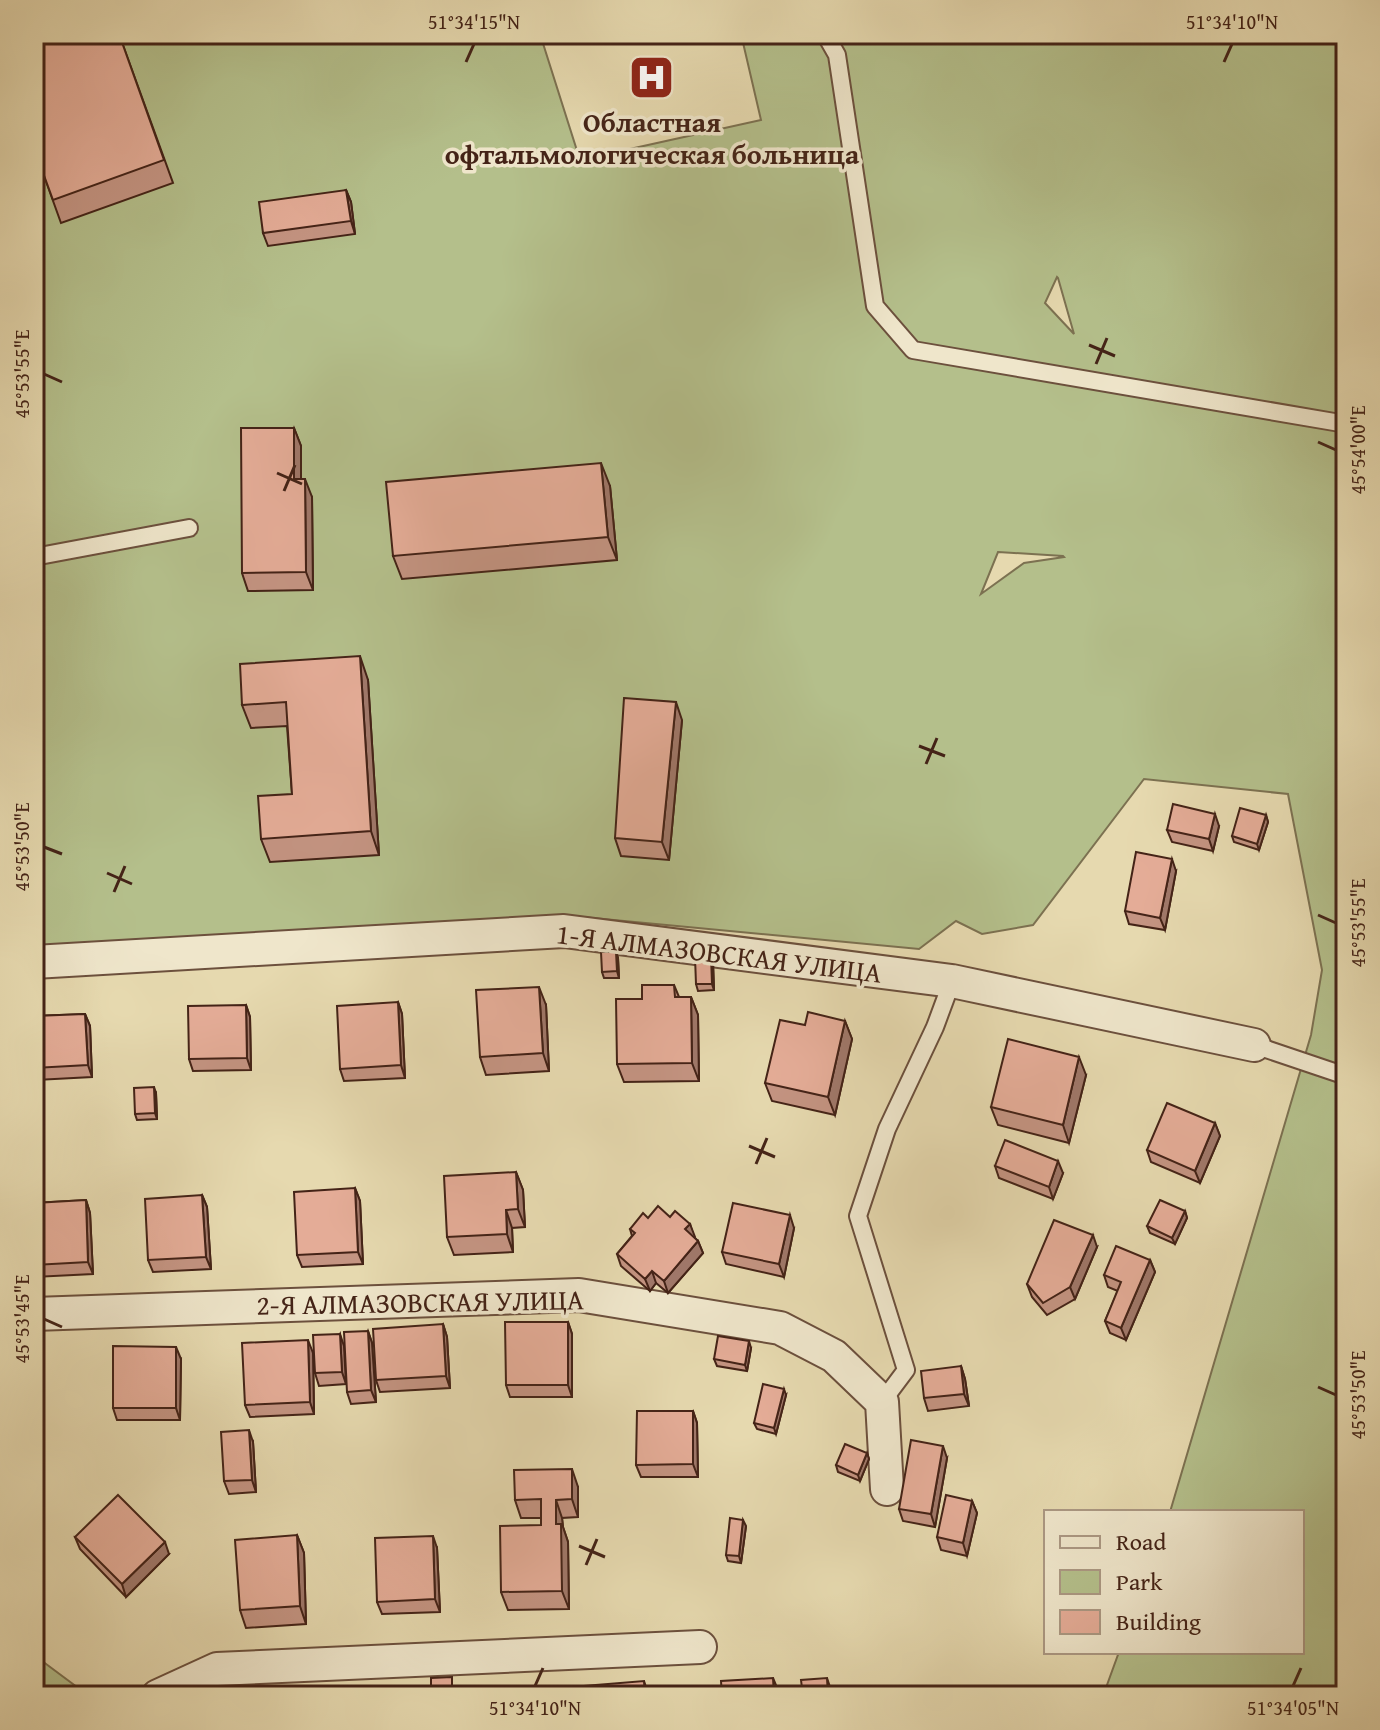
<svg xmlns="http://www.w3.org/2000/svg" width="1380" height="1730" font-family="'Gentium Book Plus',serif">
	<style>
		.green { fill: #b4bf8b; stroke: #7c7151; stroke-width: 2; fill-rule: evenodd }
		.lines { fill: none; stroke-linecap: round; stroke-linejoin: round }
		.service-casing { stroke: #6c503d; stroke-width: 20 }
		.minor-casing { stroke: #6c503d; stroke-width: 36 }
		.service { stroke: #efe6cb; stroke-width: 16 }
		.minor { stroke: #efe6cb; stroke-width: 32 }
		.wall { fill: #c49482; stroke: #442317; stroke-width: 2 }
		.shaded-wall { fill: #a0786a; stroke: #442317; stroke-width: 2 }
		.building { fill: #e4ac97; stroke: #442317; stroke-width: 2 }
		.ticks { fill: none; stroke: #442317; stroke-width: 3 }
		.labels { text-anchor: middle; stroke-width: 7; stroke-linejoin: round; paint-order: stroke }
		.poi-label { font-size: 28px; font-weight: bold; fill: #442317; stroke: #efe6cb }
		.street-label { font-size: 28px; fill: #442317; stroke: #efe6cb }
		.neatline { fill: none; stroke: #442317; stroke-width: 3 }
		.ticks-label { font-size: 20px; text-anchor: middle; fill: #442317 }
	</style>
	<rect width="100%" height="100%" fill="#e6d9af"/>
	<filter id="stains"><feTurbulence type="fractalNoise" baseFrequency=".0025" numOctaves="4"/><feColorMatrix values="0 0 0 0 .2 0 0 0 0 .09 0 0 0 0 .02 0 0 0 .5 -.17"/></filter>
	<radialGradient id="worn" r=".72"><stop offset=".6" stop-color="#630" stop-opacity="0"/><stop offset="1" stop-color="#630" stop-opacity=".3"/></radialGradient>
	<g class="green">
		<path d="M34 34H540L580 160 761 120 741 34H1346V1696H1103L1119 1652H1302V1512H1170L1311 1035 1322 970 1288 794 1144 779 1033 925 982 934 956 921 919 949 561 915 34 947ZM1057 277 1058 278 1074 334 1045 303ZM998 552 1063 556 1064 557 1024 563 981 594Z"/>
		<path d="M34 1655 89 1696H34Z"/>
	</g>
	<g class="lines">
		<defs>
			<g id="service">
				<path d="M825 34 837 55 875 306 913 350 1346 424"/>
				<path d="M34 557 189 528"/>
				<path d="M1254 1045 1346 1076"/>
				<path d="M882 1402 906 1370 858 1216 887 1129 935 1027 952 981"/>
			</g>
			<g id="minor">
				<path d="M34 962 564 931 952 981 1254 1045"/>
				<path d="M34 1314 579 1295 780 1328 834 1356 882 1402 887 1489"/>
				<path d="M158 1696 217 1669 700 1647"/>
			</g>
		</defs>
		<use href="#service" class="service-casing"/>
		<use href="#minor" class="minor-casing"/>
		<use href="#service" class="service"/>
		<use href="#minor" class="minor"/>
	</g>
	<g class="wall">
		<path d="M119 34 173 183 61 223 34 148Z"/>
		<path d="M346 190 351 202 355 234 268 246 263 233Z"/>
		<path d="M294 428 301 446V479L312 497 313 590 248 591 242 573Z"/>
		<path d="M610 486 617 560 402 579 393 556Z"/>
		<path d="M368 680 379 855 270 862 261 839 292 794 287 726 251 728 242 705Z"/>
		<path d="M682 720 669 860 621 856 615 838Z"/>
		<path d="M1266 815 1268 822 1259 850 1234 842 1232 836Z"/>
		<path d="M1219 826 1213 851 1172 842 1167 830Z"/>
		<path d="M1176 871 1165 930 1129 924 1125 911Z"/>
		<path d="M618 958 619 978H604L602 972Z"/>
		<path d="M713 962 714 990 698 991 696 984Z"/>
		<path d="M674 985 679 997H691L698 1015 699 1081 624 1082 617 1064 642 999Z"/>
		<path d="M398 1002 402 1014 405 1078 344 1081 340 1069Z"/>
		<path d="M246 1005 250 1017 251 1070 193 1071 189 1059Z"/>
		<path d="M546 1005 549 1071 486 1075 480 1057Z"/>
		<path d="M85 1014 90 1026 92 1077 36 1080 34 1073V1016Z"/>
		<path d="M845 1021 852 1039 835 1115 772 1101 765 1083 805 1025Z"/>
		<path d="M1086 1075 1069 1143 998 1125 991 1107Z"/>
		<path d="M156 1093 157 1119 137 1120 135 1114Z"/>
		<path d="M1215 1123 1220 1136 1200 1183 1151 1162 1147 1150Z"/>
		<path d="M995 1166 1063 1173 1053 1199 999 1178Z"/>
		<path d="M516 1172 523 1190 525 1227 512 1228 513 1252 454 1255 447 1237Z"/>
		<path d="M355 1188 360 1201 363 1264 302 1267 297 1255Z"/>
		<path d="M202 1195 207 1207 211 1269 153 1272 148 1260Z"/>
		<path d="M86 1200 90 1213 93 1274 34 1277V1203Z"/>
		<path d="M1185 1211 1187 1218 1175 1244 1150 1233 1147 1226Z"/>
		<path d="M670 1217 690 1224 694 1237 698 1241 703 1253 668 1293 656 1283 650 1291 621 1266 617 1254 632 1236 630 1229Z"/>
		<path d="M794 1228 784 1277 726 1264 722 1252Z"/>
		<path d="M1097 1247 1075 1299 1047 1315 1032 1297 1027 1284Z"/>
		<path d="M1150 1260 1155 1272 1126 1340 1110 1333 1105 1321 1118 1291 1108 1287 1104 1275Z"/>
		<path d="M568 1322 572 1334V1397H510L506 1385Z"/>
		<path d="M443 1324 447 1337 450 1388 380 1392 376 1380Z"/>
		<path d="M368 1331 372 1343 376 1402 351 1404 347 1392Z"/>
		<path d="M340 1334 346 1384 319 1386 315 1373Z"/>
		<path d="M751 1348 747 1371 717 1366 714 1359Z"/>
		<path d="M313 1353 314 1414 250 1417 245 1405Z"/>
		<path d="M181 1359 180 1420H117L113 1408Z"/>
		<path d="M961 1366 965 1379 969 1406 928 1411 924 1398Z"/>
		<path d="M786 1395 776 1434 757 1429 754 1423Z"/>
		<path d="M693 1411 697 1423 698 1477H641L636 1465Z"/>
		<path d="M253 1442 256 1492 229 1494 224 1481Z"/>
		<path d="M867 1453 869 1459 860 1481 838 1472 836 1465Z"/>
		<path d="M947 1458 935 1527 903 1521 899 1509Z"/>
		<path d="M578 1487V1517L562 1518 563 1527 568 1542 569 1609 508 1610 501 1592 541 1525V1518H521L515 1500Z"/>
		<path d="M972 1501 977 1513 967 1556 941 1550 937 1537Z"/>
		<path d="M746 1526 741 1563 728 1561 726 1555Z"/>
		<path d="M297 1535 304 1553 306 1624 246 1628 240 1610Z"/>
		<path d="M75 1537 169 1554 126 1597 80 1549Z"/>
		<path d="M437 1548 440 1612 382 1614 377 1602Z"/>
	</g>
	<g class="shaded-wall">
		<path d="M346 190 351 202 355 234 351 221Z"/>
		<path d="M294 428 301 446V497L294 479Z"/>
		<path d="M601 463 610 486 617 560 608 537Z"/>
		<path d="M305 479 312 497 313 590 306 572Z"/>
		<path d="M360 656 368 680 379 855 371 831Z"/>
		<path d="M676 702 682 720 669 860 662 842Z"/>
		<path d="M1215 814 1219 826 1213 851 1209 839Z"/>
		<path d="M1266 815 1268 822 1259 850 1257 844Z"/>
		<path d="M1172 859 1176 871 1165 930 1160 918Z"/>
		<path d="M616 952 618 958 619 978 617 971Z"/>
		<path d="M711 956 713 962 714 990 712 984Z"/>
		<path d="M539 987 546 1005 549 1071 543 1053Z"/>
		<path d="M691 997 698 1015 699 1081 692 1063Z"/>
		<path d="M398 1002 402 1014 405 1078 401 1065Z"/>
		<path d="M246 1005 250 1017 251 1070 247 1058Z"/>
		<path d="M85 1014 90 1026 92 1077 88 1065Z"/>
		<path d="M845 1021 852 1039 835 1115 828 1097Z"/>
		<path d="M1079 1057 1086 1075 1069 1143 1063 1125Z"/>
		<path d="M154 1087 156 1093 157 1119 155 1113Z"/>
		<path d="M1215 1123 1220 1136 1200 1183 1195 1171Z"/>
		<path d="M1058 1161 1063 1173 1053 1199 1049 1187Z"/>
		<path d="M516 1172 523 1190 525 1227 518 1209Z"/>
		<path d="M355 1188 360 1201 363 1264 358 1252Z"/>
		<path d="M202 1195 207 1207 211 1269 206 1257Z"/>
		<path d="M86 1200 90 1213 93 1274 88 1262Z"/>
		<path d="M506 1210 512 1228 513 1252 507 1234Z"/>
		<path d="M1185 1211 1187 1218 1175 1244 1172 1238Z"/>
		<path d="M790 1215 794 1228 784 1277 779 1264Z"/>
		<path d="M690 1224 695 1237 690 1242 685 1229Z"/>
		<path d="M1093 1235 1097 1247 1075 1299 1070 1287Z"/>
		<path d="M698 1241 703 1253 668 1293 664 1281Z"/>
		<path d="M1150 1260 1155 1272 1126 1340 1121 1328Z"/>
		<path d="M652 1271 656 1283 650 1291 645 1279Z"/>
		<path d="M568 1322 572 1334V1397L568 1385Z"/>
		<path d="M443 1324 447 1337 450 1388 446 1376Z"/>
		<path d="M368 1331 372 1343 376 1402 371 1390Z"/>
		<path d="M340 1334 344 1346 346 1384 342 1372Z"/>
		<path d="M308 1340 313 1353 314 1414 310 1402Z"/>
		<path d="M749 1341 751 1348 747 1371 745 1365Z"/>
		<path d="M176 1347 181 1359 180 1420 176 1408Z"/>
		<path d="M961 1366 965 1379 969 1406 964 1394Z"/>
		<path d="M34 1389 36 1427 34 1421Z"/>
		<path d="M784 1389 786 1395 776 1434 774 1428Z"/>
		<path d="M693 1411 697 1423 698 1477 693 1464Z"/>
		<path d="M249 1430 253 1442 256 1492 252 1480Z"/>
		<path d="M943 1446 947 1458 935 1527 931 1514Z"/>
		<path d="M867 1453 869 1459 860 1481 858 1475Z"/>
		<path d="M572 1469 578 1487V1517L572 1499Z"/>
		<path d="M556 1500 562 1518 563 1527 568 1542 569 1609 562 1591 556 1524Z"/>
		<path d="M972 1501 977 1513 967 1556 963 1543Z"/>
		<path d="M743 1520 746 1526 741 1563 739 1556Z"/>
		<path d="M297 1535 304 1553 306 1624 300 1606Z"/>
		<path d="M433 1536 437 1548 440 1612 435 1599Z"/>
		<path d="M165 1542 169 1554 126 1597 122 1584Z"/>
		<path d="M773 1678 778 1690V1696H774Z"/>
		<path d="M827 1678 831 1690 832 1696H828Z"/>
		<path d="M644 1681 649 1696H645Z"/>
	</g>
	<g class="building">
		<path d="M34 34H119L164 160 53 200 34 148Z"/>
		<path d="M346 190 351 221 263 233 259 202Z"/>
		<path d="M241 428H294V479H305L306 572 242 573Z"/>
		<path d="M601 463 608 537 393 556 386 482Z"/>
		<path d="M360 656 371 831 261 839 258 796 292 794 286 702 242 705 240 664Z"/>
		<path d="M624 698 676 702 662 842 615 838Z"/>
		<path d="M1173 804 1215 814 1209 839 1167 830Z"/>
		<path d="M1240 808 1266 815 1257 844 1232 836Z"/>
		<path d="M1136 852 1172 859 1160 918 1125 911Z"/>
		<path d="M601 952H616L617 971 602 972Z"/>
		<path d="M711 956 712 984H696L695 957Z"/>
		<path d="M642 985H674L675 997H691L692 1063 617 1064 616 999H642Z"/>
		<path d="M539 987 543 1053 480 1057 476 990Z"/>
		<path d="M398 1002 401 1065 340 1069 337 1006Z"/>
		<path d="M246 1005 247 1058 189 1059 188 1006Z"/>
		<path d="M808 1012 845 1021 828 1097 765 1083 780 1020 805 1025Z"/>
		<path d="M85 1014 88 1065 34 1068V1016Z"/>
		<path d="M1008 1039 1079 1057 1063 1125 991 1107Z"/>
		<path d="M154 1087 155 1113 135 1114 134 1088Z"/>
		<path d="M1167 1103 1215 1123 1195 1171 1147 1150Z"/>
		<path d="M1005 1140 1058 1161 1049 1187 995 1166Z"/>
		<path d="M516 1172 518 1209 506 1210 507 1234 447 1237 444 1176Z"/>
		<path d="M355 1188 358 1252 297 1255 294 1192Z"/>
		<path d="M202 1195 206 1257 148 1260 145 1199Z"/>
		<path d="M86 1200 88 1262 34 1265V1203Z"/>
		<path d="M1160 1200 1185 1211 1172 1238 1147 1226Z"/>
		<path d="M733 1203 790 1215 779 1264 722 1252Z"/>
		<path d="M658 1206 670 1217 675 1211 690 1224 685 1229 698 1241 664 1281 652 1271 645 1279 617 1254 635 1233 630 1229 643 1213 648 1218Z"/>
		<path d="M1054 1220 1093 1235 1070 1287 1043 1303 1027 1284Z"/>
		<path d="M1116 1246 1150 1260 1121 1328 1105 1321 1121 1282 1104 1275Z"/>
		<path d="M505 1322H568V1385H506Z"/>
		<path d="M443 1324 446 1376 376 1380 373 1329Z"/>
		<path d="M368 1331 371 1390 347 1392 344 1332Z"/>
		<path d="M340 1334 342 1372 315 1373 313 1335Z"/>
		<path d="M718 1336 749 1341 745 1365 714 1359Z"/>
		<path d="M308 1340 310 1402 245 1405 242 1343Z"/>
		<path d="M113 1346 176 1347V1408H113Z"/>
		<path d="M961 1366 964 1394 924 1398 921 1371Z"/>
		<path d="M763 1384 784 1389 774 1428 754 1423Z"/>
		<path d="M637 1411H693V1464L636 1465Z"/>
		<path d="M249 1430 252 1480 224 1481 221 1432Z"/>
		<path d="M911 1440 943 1446 931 1514 899 1509Z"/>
		<path d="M845 1444 867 1453 858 1475 836 1465Z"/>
		<path d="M572 1469V1499L556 1500V1524H561L562 1591 501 1592 500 1526 541 1525V1499L515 1500 514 1470Z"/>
		<path d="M118 1495 165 1542 122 1584 75 1537Z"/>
		<path d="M946 1495 972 1501 963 1543 937 1537Z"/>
		<path d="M730 1518 743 1520 739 1556 726 1555Z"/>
		<path d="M297 1535 300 1606 240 1610 235 1540Z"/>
		<path d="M433 1536 435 1599 377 1602 375 1538Z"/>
		<path d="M452 1677V1690L467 1689 468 1696H401L400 1692 431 1691V1678Z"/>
		<path d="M773 1678 774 1696H722L721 1681Z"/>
		<path d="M827 1678 828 1696H803L801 1680Z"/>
		<path d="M644 1681 645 1696H573L572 1687Z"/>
		<path d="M327 1687 328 1696H268V1689Z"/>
	</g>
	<path class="ticks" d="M466 62 474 44M1224 62 1232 44M1089 345 1115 356M1096 364 1107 338M44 374 62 382M1318 442 1336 450M277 473 302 484M284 491 295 465M919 746 945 756M926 764 937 738M44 847 62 854M107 873 132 884M114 892 125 866M1318 915 1336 923M749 1146 775 1157M756 1164 767 1138M44 1319 62 1327M1318 1387 1336 1395M579 1546 605 1557M586 1565 597 1539M535 1686 543 1668M1293 1686 1301 1668"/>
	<defs>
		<symbol id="hospital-square" viewBox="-11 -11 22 22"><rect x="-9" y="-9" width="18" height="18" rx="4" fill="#8f2418" stroke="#efe6cb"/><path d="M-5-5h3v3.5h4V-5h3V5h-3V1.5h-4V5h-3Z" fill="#fff"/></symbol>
	</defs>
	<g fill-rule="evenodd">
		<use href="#hospital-square" x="626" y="52" width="51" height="51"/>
	</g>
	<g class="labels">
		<g class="poi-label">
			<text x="652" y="132">Областная<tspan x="652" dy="32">офтальмологическая больница</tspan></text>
		</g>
		<g class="street-label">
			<text transform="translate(719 953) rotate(7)" y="10">1-Я АЛМАЗОВСКАЯ УЛИЦА</text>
			<text transform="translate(420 1302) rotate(-1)" y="10">2-Я АЛМАЗОВСКАЯ УЛИЦА</text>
		</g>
	</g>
	<rect width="1380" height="1730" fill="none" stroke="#e6d9af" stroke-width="88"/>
	<rect x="1044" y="1510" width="260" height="144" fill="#efe6cb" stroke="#ab9883" stroke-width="2"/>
	<rect x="1060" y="1536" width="40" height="12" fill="#efe6cb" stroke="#ab9883" stroke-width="2"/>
	<text x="1116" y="1550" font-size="24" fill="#442317">Road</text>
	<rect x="1060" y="1570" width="40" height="24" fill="#b4bf8b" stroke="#ab9883" stroke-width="2"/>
	<text x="1116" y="1590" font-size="24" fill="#442317">Park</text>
	<rect x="1060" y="1610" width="40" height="24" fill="#e4ac97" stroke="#ab9883" stroke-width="2"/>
	<text x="1116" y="1630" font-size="24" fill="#442317">Building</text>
	<rect x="44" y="44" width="1292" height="1642" class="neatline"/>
	<g class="ticks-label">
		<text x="474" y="29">51°34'15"N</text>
		<text x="1232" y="29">51°34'10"N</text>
		<text transform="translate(22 374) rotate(-90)" y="7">45°53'55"E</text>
		<text transform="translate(1358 450) rotate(-90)" y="7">45°54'00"E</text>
		<text transform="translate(22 847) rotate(-90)" y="7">45°53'50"E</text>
		<text transform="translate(1358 923) rotate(-90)" y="7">45°53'55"E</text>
		<text transform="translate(22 1319) rotate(-90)" y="7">45°53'45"E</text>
		<text transform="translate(1358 1395) rotate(-90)" y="7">45°53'50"E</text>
		<text x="535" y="1715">51°34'10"N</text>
		<text x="1293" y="1715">51°34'05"N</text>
	</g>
	<rect width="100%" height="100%" filter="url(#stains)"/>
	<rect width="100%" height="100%" fill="url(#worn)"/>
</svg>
